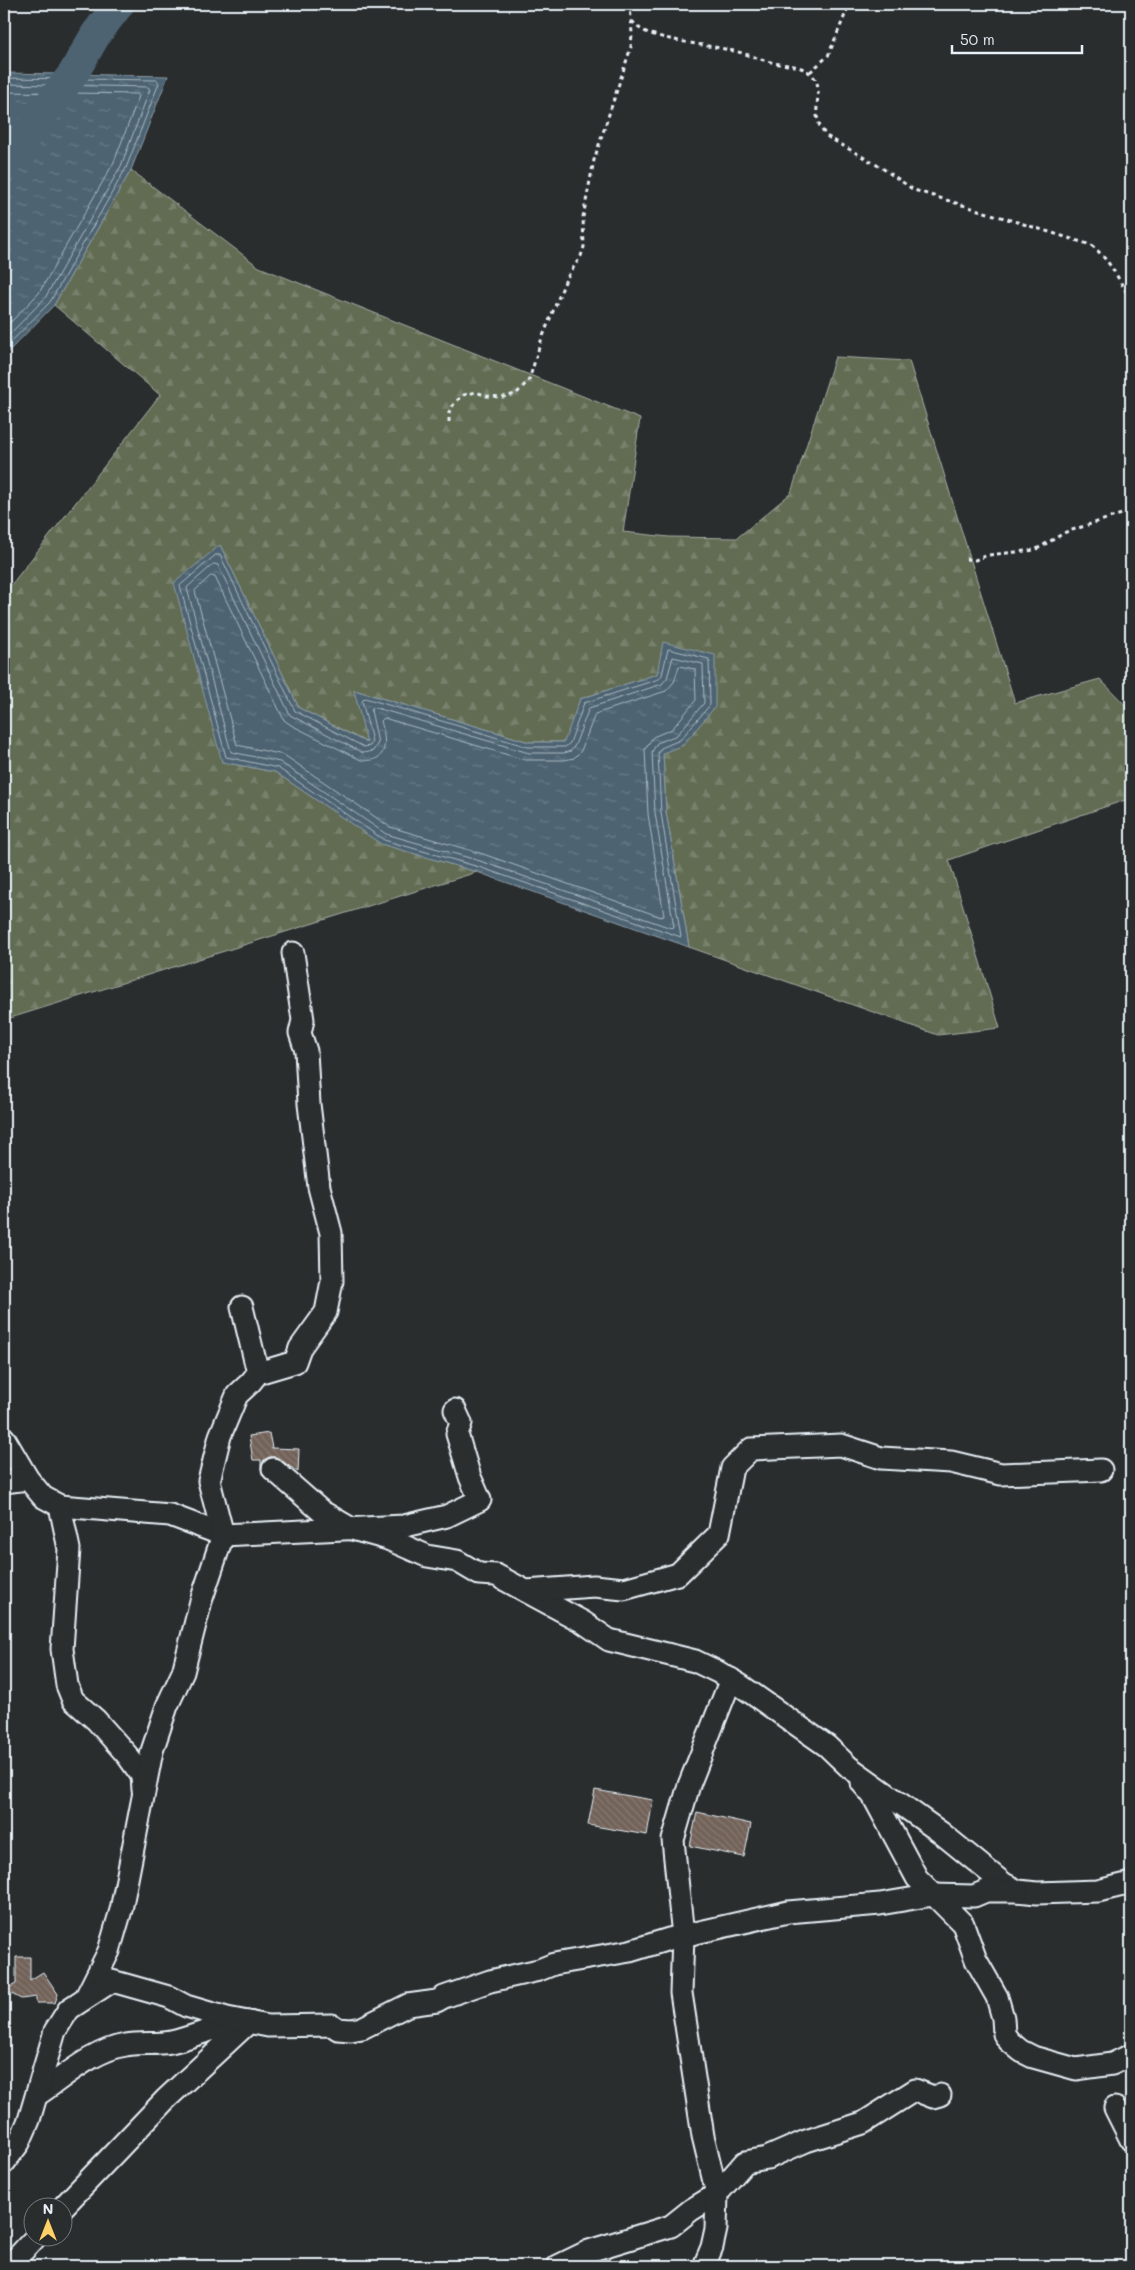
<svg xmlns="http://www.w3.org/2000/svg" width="1135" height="2270" font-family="Mali,sans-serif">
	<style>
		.forest { fill: url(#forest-firs); stroke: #a5aea6 }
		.water { fill: url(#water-ripples); stroke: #8b9ca8 }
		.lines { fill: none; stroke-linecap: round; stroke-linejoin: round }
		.shore { stroke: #aab9c2; stroke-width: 1 }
		.river { stroke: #4d6472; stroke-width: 31 }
		.building { fill: url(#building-back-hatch); stroke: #e8f1f8 }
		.minor-casing { stroke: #e8f1f8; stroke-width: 25 }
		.path { stroke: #e8f1f8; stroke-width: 3; stroke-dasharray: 4 4; stroke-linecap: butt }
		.minor { stroke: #2a2d2e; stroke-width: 21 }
	</style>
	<defs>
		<pattern id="forest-firs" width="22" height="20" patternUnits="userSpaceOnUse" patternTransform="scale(1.25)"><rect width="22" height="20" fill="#626c53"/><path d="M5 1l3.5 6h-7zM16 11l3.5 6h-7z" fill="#78816c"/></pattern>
		<pattern id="water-ripples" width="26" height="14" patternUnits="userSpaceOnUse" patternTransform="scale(1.25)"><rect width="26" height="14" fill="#4d6472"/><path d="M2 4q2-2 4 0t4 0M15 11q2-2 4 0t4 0" fill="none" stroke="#677b87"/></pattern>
		<pattern id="building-back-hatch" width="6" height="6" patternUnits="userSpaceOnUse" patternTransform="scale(1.25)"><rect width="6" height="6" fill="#726259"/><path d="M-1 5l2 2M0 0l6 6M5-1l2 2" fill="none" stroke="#867972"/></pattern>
	</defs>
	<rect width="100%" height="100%" fill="#2a2d2e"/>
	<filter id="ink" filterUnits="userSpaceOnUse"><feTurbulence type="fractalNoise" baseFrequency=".02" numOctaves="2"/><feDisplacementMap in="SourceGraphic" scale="10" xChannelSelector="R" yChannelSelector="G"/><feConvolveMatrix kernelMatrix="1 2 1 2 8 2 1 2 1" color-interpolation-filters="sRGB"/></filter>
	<g filter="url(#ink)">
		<path class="forest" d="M131 170 259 267 640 419 623 532 669 537 737 538 791 493 835 357 909 361 1015 703 1100 679 1131 711V798L949 860 1000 1028 938 1035 689 947 666 812 663 752 683 745 657 674 580 699 565 742H529L354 690 368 743 299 708 220 545 222 762 275 772 382 844 477 872 4 1020V594L160 395 54 305Z"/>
		<g class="water">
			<path d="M4 73 168 76 131 170 54 305 4 356Z"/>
			<path d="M220 545 299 708 367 743 354 690 529 742H564L580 699 657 674 663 642 715 655V707L683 745 663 753 666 812 689 947 477 872 381 844 275 772 222 762 174 583Z"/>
		</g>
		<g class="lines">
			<g class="shore">
				<path d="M4 78 157 80 159 83 126 168 50 302 4 349"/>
				<path d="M4 84 148 87 150 89 121 166 45 298 4 340"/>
				<path d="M4 92 137 94 139 96 114 162 39 293 4 329"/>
				<path d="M216 555H220L295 711 364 747 370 746 372 741 362 701 365 698 528 747H565L570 743 584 703 659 679 662 675 668 649 709 659 710 705 680 740 661 748 658 753 661 813 681 937 479 867 384 840 278 768 226 757 180 586Z"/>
				<path d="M214 564 218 565 290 715 363 753 373 751 378 743 371 710 373 707 529 753H564L571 751 575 745 589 708 662 684 667 678 673 657 703 664 704 703 677 735 657 743 652 752 655 813 674 927 671 928 480 861 386 834 280 762 231 752 187 588Z"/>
				<path d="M211 576 215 577 284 720 291 725 361 760C390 764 386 739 381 721L384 718 525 760H564L574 758 581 751 595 714 666 691 674 682 679 666 695 669 696 700 672 729 653 737 645 749 648 814 664 916 661 917 483 854 390 827 284 755 237 745 195 591Z"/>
			</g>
			<path class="river" d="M4 164 73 74 96 34 119 4"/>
		</g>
		<g class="building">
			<path d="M269 1433 272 1448 299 1449 298 1472 276 1457H269L264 1460 261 1469V1460H253L249 1436Z"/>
			<path d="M595 1790 653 1800 647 1835 588 1825Z"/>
			<path d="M697 1812 751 1824 744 1857 690 1846Z"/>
			<path d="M16 1957H30V1980L43 1972 58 1994 55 2003H36V1997L21 1999 4 1990 16 1984Z"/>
		</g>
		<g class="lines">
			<defs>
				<g id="minor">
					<path d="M258 1373 295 1362 300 1348 326 1312 332 1281 331 1233 319 1187 309 1104 306 1051 300 1033 303 1020 293 953"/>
					<path d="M4 1438 28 1479 43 1497 60 1506 170 1515 223 1535 404 1526 447 1516 480 1500 470 1477 457 1434 461 1423 455 1410"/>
					<path d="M273 1469 321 1511 352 1529 388 1539 427 1556 457 1561 479 1574 496 1575 583 1622 609 1640 695 1661 718 1672 740 1685 827 1746 849 1767 940 1832 1004 1884 1018 1891 1037 1893 1098 1891 1131 1883"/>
					<path d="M4 1482 28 1479"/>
					<path d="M60 1506 69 1549 62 1649 67 1685 73 1700 96 1720 127 1755 142 1776 143 1790"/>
					<path d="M526 1591 594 1586 624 1589 678 1574 719 1534 732 1468 751 1449 841 1445 881 1458 951 1462 1001 1474 1101 1470"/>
					<path d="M862 1783 873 1796 917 1878 963 1924 976 1960 997 1997 1003 2018 1004 2034 1009 2041 1021 2051 1033 2057 1076 2069 1112 2064 1131 2055"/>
					<path d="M86 1997 109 1951 121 1910 152 1751 167 1706 183 1672 201 1601 223 1535 209 1481 220 1436 237 1395 250 1383 258 1373 242 1307"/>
					<path d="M37 2095C63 2078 93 2050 126 2045 141 2042 156 2045 171 2042 198 2036 222 2023 249 2022L166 2099 62 2208"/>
					<path d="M1115 2108 1131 2140"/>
					<path d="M4 2163 19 2143 29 2120 55 2031 69 2009 112 1981 169 1997 186 2006 227 2018 268 2026 332 2025 338 2029 351 2030 362 2028 408 2005 437 2001 444 1997 490 1981 539 1970 554 1964 630 1951 669 1939 788 1912 880 1904 933 1895 974 1896 986 1891H1018"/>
					<path d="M9 2266 35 2238"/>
					<path d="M558 2266 589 2251 671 2226 691 2210 717 2194 745 2162 767 2158 806 2141 863 2123 915 2090 933 2097 940 2095"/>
					<path d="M704 2266 712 2247 716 2229 717 2194 703 2136 681 1993 683 1936 673 1840 689 1785 731 1679"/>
				</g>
			</defs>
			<use href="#minor" class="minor-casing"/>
			<g class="path">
				<path d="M632 21C635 24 639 29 644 31 665 41 709 45 734 51 748 54 761 60 775 63 787 66 800 64 811 74 829 90 804 114 828 137L882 168 914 190 1091 245C1110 260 1119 280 1131 300"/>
				<path d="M810 72 828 56 847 10 827 4"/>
				<path d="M449 422V412L455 402 464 395 476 392 487 396 503 397 516 394 529 380 541 341 566 279 581 256 584 247 583 217 594 160 631 47 632 34 630 4"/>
				<path d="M966 559 975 560 988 555 1035 550 1066 532 1131 511"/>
			</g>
			<use href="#minor" class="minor"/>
		</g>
	</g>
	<rect width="1135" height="2270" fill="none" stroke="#2a2d2e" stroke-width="20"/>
	<rect x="10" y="10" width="1115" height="2250" fill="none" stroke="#e8f1f8" stroke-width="2" filter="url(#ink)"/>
	<g transform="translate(48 2222)"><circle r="24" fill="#2a2d2e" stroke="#767b7f"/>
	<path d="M0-4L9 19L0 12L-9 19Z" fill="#ffd166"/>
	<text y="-8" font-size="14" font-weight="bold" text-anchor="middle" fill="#e8f1f8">N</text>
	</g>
	<path d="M952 45v8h130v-8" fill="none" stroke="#e8f1f8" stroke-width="2.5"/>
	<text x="960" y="45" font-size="15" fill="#e8f1f8" stroke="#2a2d2e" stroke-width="4" paint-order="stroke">50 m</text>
</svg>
